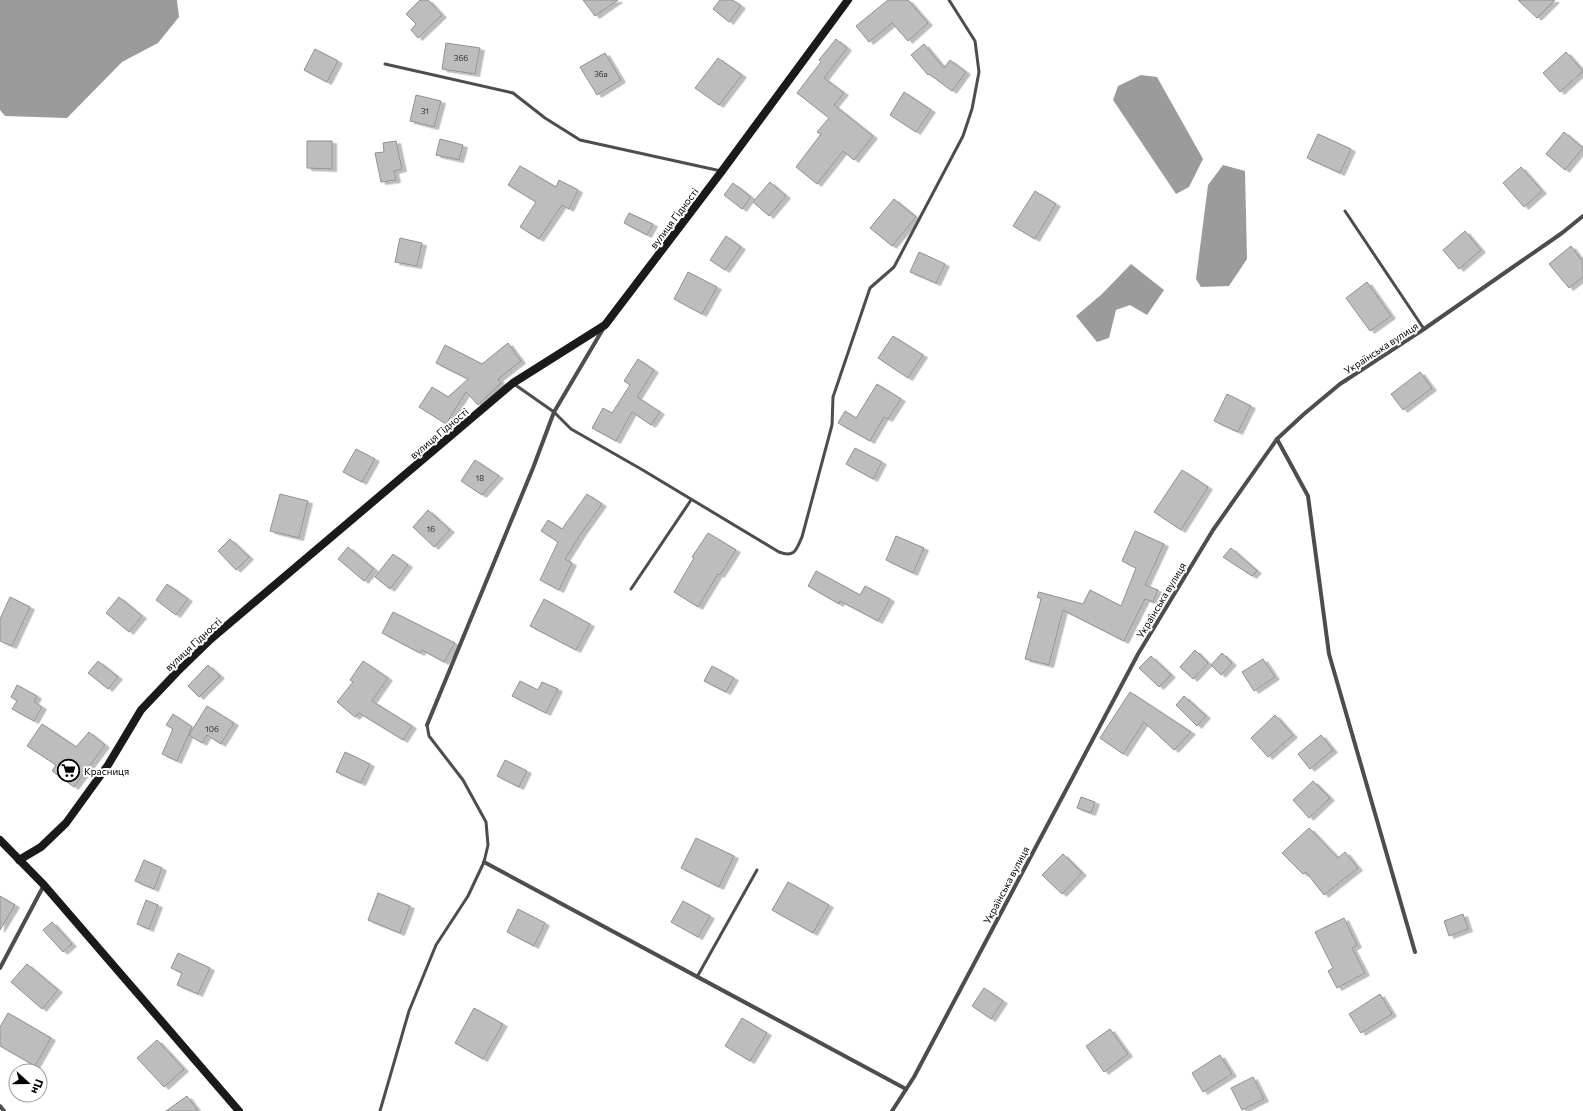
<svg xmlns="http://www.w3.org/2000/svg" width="1583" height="1111" font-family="Commissioner,sans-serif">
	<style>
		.water { fill: #9b9b9b }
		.building { fill: #bdbdbd; stroke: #919191; filter: url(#shadow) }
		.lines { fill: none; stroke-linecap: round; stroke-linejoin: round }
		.lane { stroke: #4d4d4d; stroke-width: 3 }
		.street { stroke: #4d4d4d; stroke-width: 4 }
		.secondary { stroke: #1a1a1a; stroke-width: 8 }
		.labels { text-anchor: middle; stroke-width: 4; stroke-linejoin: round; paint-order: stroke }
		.number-label { font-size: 8px; fill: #2f2f2f }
		.street-label { font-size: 10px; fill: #000; stroke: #fff }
		.poi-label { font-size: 10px; fill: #000; stroke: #fff; text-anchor: start }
	</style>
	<defs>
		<filter id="shadow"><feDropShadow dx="4.5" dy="2.5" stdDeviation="0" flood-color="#0004"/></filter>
	</defs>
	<rect width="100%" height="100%" fill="#fff"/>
	<g class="water">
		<path d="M0 0H177L179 17 158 43 122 62 67 118 5 116 0 110Z"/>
		<path d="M1141 75 1157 77 1203 159 1189 187 1176 194 1113 100 1118 86Z"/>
		<path d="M1223 165 1245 171 1247 259 1229 286 1201 287 1196 279 1208 185Z"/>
		<path d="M1131 264 1164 290 1147 315 1130 305 1116 310 1109 338 1097 342 1076 316 1102 294Z"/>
	</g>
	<g class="building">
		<path d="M420 0H428L442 15 418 38 411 30 416 24 406 14Z"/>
		<path d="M583 0H618L595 16Z"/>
		<path d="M720 0H733L741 6 729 22 713 9Z"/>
		<path d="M888 0H908L928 23 908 41 892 23 869 42 856 26Z"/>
		<path d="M1518 0H1555L1537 18Z"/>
		<path d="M836 39 847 48 824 78 844 93 834 105 873 136 854 160 843 151 817 184 796 167 821 134 817 132 829 118 797 93 821 62 819 60Z"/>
		<path d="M446 43 480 48 475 74 442 69Z"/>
		<path d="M924 44 944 68 950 60 966 72 952 91 929 74 928 75 911 55Z"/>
		<path d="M315 49 338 61 327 82 304 70Z"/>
		<path d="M1566 52 1583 71 1560 92 1543 73Z"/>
		<path d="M605 53 621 80 597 95 580 67Z"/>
		<path d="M718 58 742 75 719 105 695 88Z"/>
		<path d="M904 92 931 110 916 132 890 115Z"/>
		<path d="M416 95 441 101 434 127 410 121Z"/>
		<path d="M1564 132 1583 148 1565 170 1546 154Z"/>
		<path d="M1318 134 1351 149 1340 173 1307 158Z"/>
		<path d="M440 139 463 145 459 160 436 155Z"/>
		<path d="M307 141H332V169L307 168Z"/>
		<path d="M396 141 402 169 394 171 396 180 381 182 375 153 384 152 383 143Z"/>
		<path d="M520 166 556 187 559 180 578 190 569 209 562 205 539 239 520 227 536 202 508 185Z"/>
		<path d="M1521 167 1542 191 1524 207 1503 183Z"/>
		<path d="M770 182 786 196 769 216 753 202Z"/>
		<path d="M733 183 751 197 742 209 724 195Z"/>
		<path d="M1035 191 1056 204 1035 239 1013 226Z"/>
		<path d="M894 199 916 217 892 246 870 228Z"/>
		<path d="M629 213 653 224 647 235 624 223Z"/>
		<path d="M1465 231 1481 250 1459 269 1443 250Z"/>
		<path d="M726 236 741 247 725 270 710 260Z"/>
		<path d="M400 238 422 243 417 266 395 262Z"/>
		<path d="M1571 246 1583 262V277L1569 288 1549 264Z"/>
		<path d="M919 252 945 264 936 283 910 272Z"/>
		<path d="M688 272 717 287 702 314 674 299Z"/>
		<path d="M1367 282 1391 316 1370 331 1346 298Z"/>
		<path d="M893 336 923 355 908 378 878 358Z"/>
		<path d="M508 343 521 361 498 379 501 383 478 405 466 392 446 424 419 407 432 387 448 397 468 379 436 363 445 345 482 364Z"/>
		<path d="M638 359 654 370 637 397 660 412 651 425 632 412 616 441 592 428 603 408 612 413 630 385 624 381Z"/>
		<path d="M1420 372 1432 388 1403 410 1391 394Z"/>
		<path d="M877 384 901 399 888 419 884 417 870 441 838 423 845 411 856 418Z"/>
		<path d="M1227 394 1251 406 1238 432 1214 421Z"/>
		<path d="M855 448 882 462 873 479 846 464Z"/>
		<path d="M356 449 375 459 362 482 343 472Z"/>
		<path d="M475 460 499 476 482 495 461 481Z"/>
		<path d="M1182 470 1208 487 1181 530 1154 512Z"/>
		<path d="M280 494 308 501 299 538 270 531Z"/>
		<path d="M587 494 602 504 582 532 565 559 572 563 559 590 540 580 558 542 541 531 548 520 562 529Z"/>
		<path d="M428 510 450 530 434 547 413 527Z"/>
		<path d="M1135 531 1164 544 1145 585 1158 590 1153 602 1145 599 1124 641 1063 610 1049 665 1025 659 1041 599 1037 597 1039 592 1083 604 1090 590 1121 606 1136 568 1122 561Z"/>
		<path d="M708 533 736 550 720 575 718 574 698 607 674 592 694 558 692 557Z"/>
		<path d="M896 536 924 548 913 573 886 560Z"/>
		<path d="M230 539 249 557 236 570 218 551Z"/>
		<path d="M348 547 374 569 364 581 338 559Z"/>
		<path d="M1231 548 1257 571 1252 576 1223 557Z"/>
		<path d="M393 554 408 565 390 589 375 577Z"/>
		<path d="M816 571 860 595 865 586 890 599 878 621 840 601 839 604 808 586Z"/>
		<path d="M167 584 188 599 176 615 156 600Z"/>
		<path d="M10 597 30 607 12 646 0 641V619Z"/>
		<path d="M119 597 142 616 129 632 106 613Z"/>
		<path d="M544 599 590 624 576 650 530 626Z"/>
		<path d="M393 612 455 643 444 662 422 650 420 653 382 633Z"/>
		<path d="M1195 650 1208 663 1193 679 1180 667Z"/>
		<path d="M1222 653 1232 663 1221 675 1211 665Z"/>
		<path d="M1151 656 1171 675 1159 687 1139 668Z"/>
		<path d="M1263 659 1275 677 1254 691 1242 672Z"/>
		<path d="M98 661 118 677 108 689 88 673Z"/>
		<path d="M363 661 388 678 372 701 412 726 403 740 359 713 355 717 337 702 353 682 350 680Z"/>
		<path d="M208 665 220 676 199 697 188 686Z"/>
		<path d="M712 666 734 678 726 692 704 681Z"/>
		<path d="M520 681 538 690 542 682 558 689 546 713 512 696Z"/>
		<path d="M17 685 37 696 34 702 42 707 34 721 12 709 17 701 11 697Z"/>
		<path d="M1130 692 1191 732 1174 750 1144 722 1123 754 1100 738Z"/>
		<path d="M1184 696 1206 716 1197 726 1176 705Z"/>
		<path d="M207 706 234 723 221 744 207 735 202 743 189 735Z"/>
		<path d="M173 714 192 727 177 761 162 754 173 729 166 725Z"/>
		<path d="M1275 715 1293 735 1268 757 1251 738Z"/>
		<path d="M42 724 76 747 89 732 105 745 74 787 52 771 56 765 27 746Z"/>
		<path d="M1321 735 1333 750 1310 769 1298 754Z"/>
		<path d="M345 752 370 764 361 783 336 772Z"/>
		<path d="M505 760 527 771 519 787 497 776Z"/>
		<path d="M1313 781 1330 798 1309 818 1293 800Z"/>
		<path d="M1081 797 1095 802 1091 813 1077 808Z"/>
		<path d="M1309 828 1338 858 1345 852 1358 868 1324 895 1306 872 1303 874 1282 853Z"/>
		<path d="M696 838 734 856 719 887 681 868Z"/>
		<path d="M1063 854 1082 873 1062 894 1042 875Z"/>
		<path d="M144 860 162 868 154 889 135 881Z"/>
		<path d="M788 882 829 905 813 933 772 910Z"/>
		<path d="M378 893 410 906 400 933 368 920Z"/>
		<path d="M0 896 15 905 0 930Z"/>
		<path d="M146 900 158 905 149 929 137 924Z"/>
		<path d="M683 901 710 916 698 937 671 922Z"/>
		<path d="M518 909 545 923 534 946 507 932Z"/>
		<path d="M1463 914 1468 929 1449 936 1444 921Z"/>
		<path d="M1344 918 1357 945 1352 948 1365 973 1337 988 1328 971 1333 968 1315 932Z"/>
		<path d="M52 922 72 944 63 952 43 930Z"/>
		<path d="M178 953 210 968 198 994 177 985 182 973 171 968Z"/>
		<path d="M27 964 58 990 42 1009 11 982Z"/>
		<path d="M984 988 1003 1001 991 1019 972 1006Z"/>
		<path d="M1380 994 1392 1014 1361 1033 1349 1014Z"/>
		<path d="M474 1008 503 1024 483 1059 455 1043Z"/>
		<path d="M8 1013 51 1038 35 1066 0 1046V1027Z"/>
		<path d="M742 1018 767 1033 750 1061 725 1046Z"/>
		<path d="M1110 1029 1128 1054 1104 1072 1086 1046Z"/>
		<path d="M157 1040 184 1069 164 1087 137 1058Z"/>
		<path d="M1220 1055 1232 1074 1203 1092 1192 1073Z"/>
		<path d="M1253 1077 1264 1099 1242 1110 1231 1088Z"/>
		<path d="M187 1096 198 1111H166Z"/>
	</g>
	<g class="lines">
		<g class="lane">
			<path d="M385 64 513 93 545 118 580 140 721 171"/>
			<path d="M1345 211 1424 329"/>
			<path d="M514 384 554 412 571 429 641 469 779 552C795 558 796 550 802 537L832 425 833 397 870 288 894 267 963 136 972 109 979 72 975 41 949 0"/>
			<path d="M631 589 691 500"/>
			<path d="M697 977 757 870"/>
			<path d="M380 1111 409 1011 436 945 468 896 484 862 488 845 486 822 463 780 429 736 427 725"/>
		</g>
		<g class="street">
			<path d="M1277 439 1308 496 1329 654 1415 952"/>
			<path d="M427 725 533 468 554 412 603 329"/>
			<path d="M484 862 906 1089"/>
			<path d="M0 968 44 885"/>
			<path d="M0 1106 4 1111"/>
			<path d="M892 1111 914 1077 1138 654 1213 530 1277 439 1304 414 1340 384 1424 329 1562 233 1583 216"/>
		</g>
		<g class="secondary">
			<path d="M0 840 44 885 239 1111"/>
			<path d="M19 860 41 847 66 823 108 765 141 710 178 671 211 639 513 383 605 325 722 171 848 0"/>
		</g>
	</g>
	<defs>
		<symbol id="supermarket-ring" viewBox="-11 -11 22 22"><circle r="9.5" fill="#fff" stroke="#000" stroke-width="1.5"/><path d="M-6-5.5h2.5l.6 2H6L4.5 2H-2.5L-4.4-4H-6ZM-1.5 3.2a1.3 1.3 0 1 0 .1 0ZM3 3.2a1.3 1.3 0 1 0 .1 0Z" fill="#000"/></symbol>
	</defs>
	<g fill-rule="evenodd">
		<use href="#supermarket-ring" x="56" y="758" width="25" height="25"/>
	</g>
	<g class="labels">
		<g class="number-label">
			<text x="461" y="61">36б</text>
			<text x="601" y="77">36а</text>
			<text x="425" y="114">31</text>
			<text x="480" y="481">18</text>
			<text x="431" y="532">16</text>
			<text x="212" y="732">10б</text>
		</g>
		<g class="street-label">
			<text transform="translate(674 218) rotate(-53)" y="4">вулиця Гідності</text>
			<text transform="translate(1381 348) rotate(-33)" y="4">Українська вулиця</text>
			<text transform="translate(439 433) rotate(-40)" y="4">вулиця Гідності</text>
			<text transform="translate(1161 600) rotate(-59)" y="4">Українська вулиця</text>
			<text transform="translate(193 644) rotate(-43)" y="4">вулиця Гідності</text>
			<text transform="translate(1006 885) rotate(-62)" y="4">Українська вулиця</text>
		</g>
		<g class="poi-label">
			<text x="84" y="775">Красниця</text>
		</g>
	</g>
	<g transform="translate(28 1083) rotate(111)"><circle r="19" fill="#ffffff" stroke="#999999"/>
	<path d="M0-3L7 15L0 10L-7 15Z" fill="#000000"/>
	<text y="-6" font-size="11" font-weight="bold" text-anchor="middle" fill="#000000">Пн</text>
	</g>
</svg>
